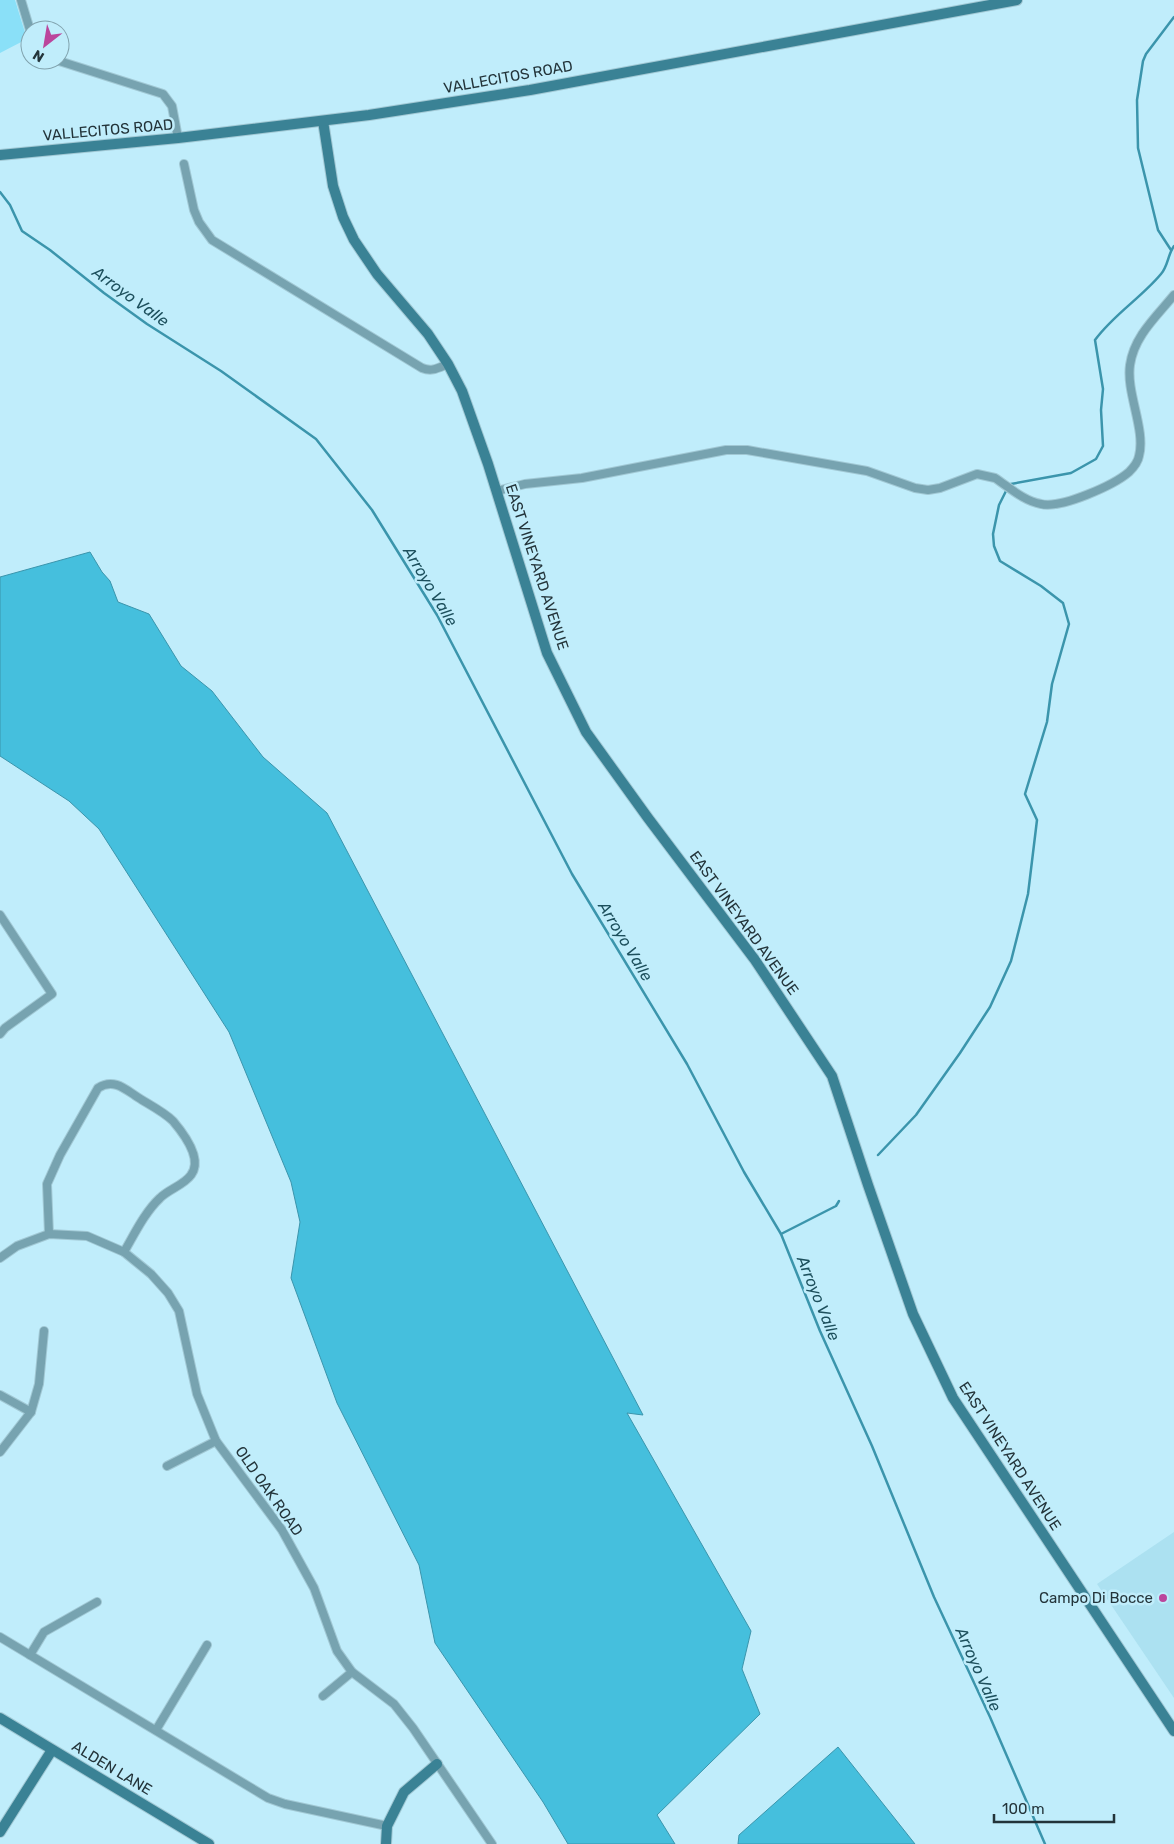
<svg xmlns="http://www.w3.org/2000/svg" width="1174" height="1844" font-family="Rubik,sans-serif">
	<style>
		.built { fill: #ace1f1 }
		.green { fill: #8ae0f8 }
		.water { fill: #45bfdd; stroke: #3b95ac }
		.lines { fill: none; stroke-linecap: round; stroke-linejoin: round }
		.stream { stroke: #3b95ac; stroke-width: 2.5 }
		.street-casing { stroke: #a1c8d4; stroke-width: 10 }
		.secondary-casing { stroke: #a1c8d4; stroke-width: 12 }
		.street { stroke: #77a3b0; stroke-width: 8 }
		.secondary { stroke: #3a8295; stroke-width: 10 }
		.poi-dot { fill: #bb459c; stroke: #c0edfb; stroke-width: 2 }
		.labels { text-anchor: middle; stroke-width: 5; stroke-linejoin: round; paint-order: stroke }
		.street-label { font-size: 15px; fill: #23343a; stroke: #c0edfb }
		.poi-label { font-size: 15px; fill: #23343a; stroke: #c0edfb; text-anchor: end }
		.water-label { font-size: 16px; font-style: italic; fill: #1d505d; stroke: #c0edfb }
	</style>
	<rect width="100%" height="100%" fill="#c0edfb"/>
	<path class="built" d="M1174 1532V1698L1097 1584Z"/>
	<path class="green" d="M0 0H15L27 39 0 53Z"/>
	<g class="water">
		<path d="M90 552 102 572 110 581 118 602 149 614 181 666 212 691 263 757 327 813 643 1415 627 1413 751 1631 742 1669 760 1714 657 1815 675 1844H568L543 1802 435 1643 419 1565 337 1403 291 1278 300 1222 291 1182 229 1032 99 829 69 801 0 756V577Z"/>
		<path d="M838 1747 915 1844H738L739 1835Z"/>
	</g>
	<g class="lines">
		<g class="stream">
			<path d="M0 192 10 205 22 231 50 250 104 293 147 324 221 371 316 439 372 510 437 615 572 874 687 1064 744 1172 781 1234 820 1331 872 1446 934 1597 990 1717 1045 1844"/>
			<path d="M1171 250 1158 230 1138 148 1137 100 1143 61 1146 54 1174 17"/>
			<path d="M1011 484 1071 473 1096 459 1103 446 1101 410 1103 389 1095 340C1113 315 1141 298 1161 274 1168 266 1168 254 1174 246"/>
			<path d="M878 1155 916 1115 960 1053 990 1007 1011 961 1028 894 1037 820 1025 794 1047 722 1052 684 1069 624 1063 603 1041 586 1000 561 994 546 993 534 999 505 1006 491"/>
			<path d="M781 1234 836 1206 839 1201"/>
		</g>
		<defs>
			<g id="street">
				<path d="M21 0 30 30"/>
				<path d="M56 60 163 94 172 106 178 138"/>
				<path d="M184 164 194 210 199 222 212 240 422 368C432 372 438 368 448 364"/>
				<path d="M497 491 525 484 582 478 726 450H747L867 471 915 488 928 490 940 488 977 474 995 478C1010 488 1024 501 1041 504 1061 509 1114 485 1129 472 1133 468 1138 462 1139 456 1146 430 1126 393 1130 365 1134 336 1157 316 1174 295"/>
				<path d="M0 915 52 994 5 1028 0 1034"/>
				<path d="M49 1234 47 1184 60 1155 98 1088C115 1077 127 1091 142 1100 152 1106 165 1113 173 1121 184 1134 203 1159 191 1175 184 1185 169 1189 160 1198 145 1212 135 1233 124 1252"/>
				<path d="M0 1258 17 1246 49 1234 87 1236 124 1252 151 1274 168 1293 179 1311 197 1394 216 1441 282 1530 314 1588 337 1651 352 1672 394 1704 413 1728 492 1844"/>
				<path d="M0 1395 31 1412"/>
				<path d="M0 1452 31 1412 39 1384 44 1331"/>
				<path d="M167 1466 216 1441"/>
				<path d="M0 1637 268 1798 285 1804 387 1826"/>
				<path d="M30 1655 44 1632 97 1602"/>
				<path d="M323 1696 352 1672"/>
				<path d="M156 1730 207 1645"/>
			</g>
			<g id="secondary">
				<path d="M323 121 333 186 343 217 354 240 377 274 428 334 448 364 462 391 488 464 547 653 586 732 648 818 755 960 832 1076 868 1185 913 1314 953 1398 1174 1731"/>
				<path d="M0 155 178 138 369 115 530 90 1017 0"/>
				<path d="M0 1718 209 1844"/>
				<path d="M0 1832 52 1750"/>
				<path d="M386 1844 387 1826 404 1792 437 1764"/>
			</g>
		</defs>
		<use href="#street" class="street-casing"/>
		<use href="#secondary" class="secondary-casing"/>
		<use href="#street" class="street"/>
		<use href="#secondary" class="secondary"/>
	</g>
	<circle class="poi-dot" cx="1163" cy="1598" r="5"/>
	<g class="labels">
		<g class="street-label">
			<text transform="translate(508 77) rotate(-10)" y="5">VALLECITOS ROAD</text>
			<text transform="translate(108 130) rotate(-5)" y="5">VALLECITOS ROAD</text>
			<text transform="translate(537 567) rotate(72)" y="5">EAST VINEYARD AVENUE</text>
			<text transform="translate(744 923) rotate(54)" y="5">EAST VINEYARD AVENUE</text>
			<text transform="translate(1010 1456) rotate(57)" y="5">EAST VINEYARD AVENUE</text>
			<text transform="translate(269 1491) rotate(55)" y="5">OLD OAK ROAD</text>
			<text transform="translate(112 1768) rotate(31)" y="5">ALDEN LANE</text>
		</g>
		<g class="poi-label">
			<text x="1153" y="1603">Campo Di Bocce</text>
		</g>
		<g class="water-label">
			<text transform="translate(131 296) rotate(36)" y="6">Arroyo Valle</text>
			<text transform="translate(431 586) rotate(59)" y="6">Arroyo Valle</text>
			<text transform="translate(626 941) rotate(59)" y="6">Arroyo Valle</text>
			<text transform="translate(819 1298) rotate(68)" y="6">Arroyo Valle</text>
			<text transform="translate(979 1669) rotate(66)" y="6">Arroyo Valle</text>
		</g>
	</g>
	<g transform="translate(45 45) rotate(211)"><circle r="24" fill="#c0edfb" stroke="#81a3ae"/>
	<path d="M0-4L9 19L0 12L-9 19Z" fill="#bb459c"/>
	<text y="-8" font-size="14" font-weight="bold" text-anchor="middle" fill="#23343a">N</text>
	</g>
	<path d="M994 1814v8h120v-8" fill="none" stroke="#23343a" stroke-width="2.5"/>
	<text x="1002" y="1814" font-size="15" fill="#23343a" stroke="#c0edfb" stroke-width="4" paint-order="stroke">100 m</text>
</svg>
